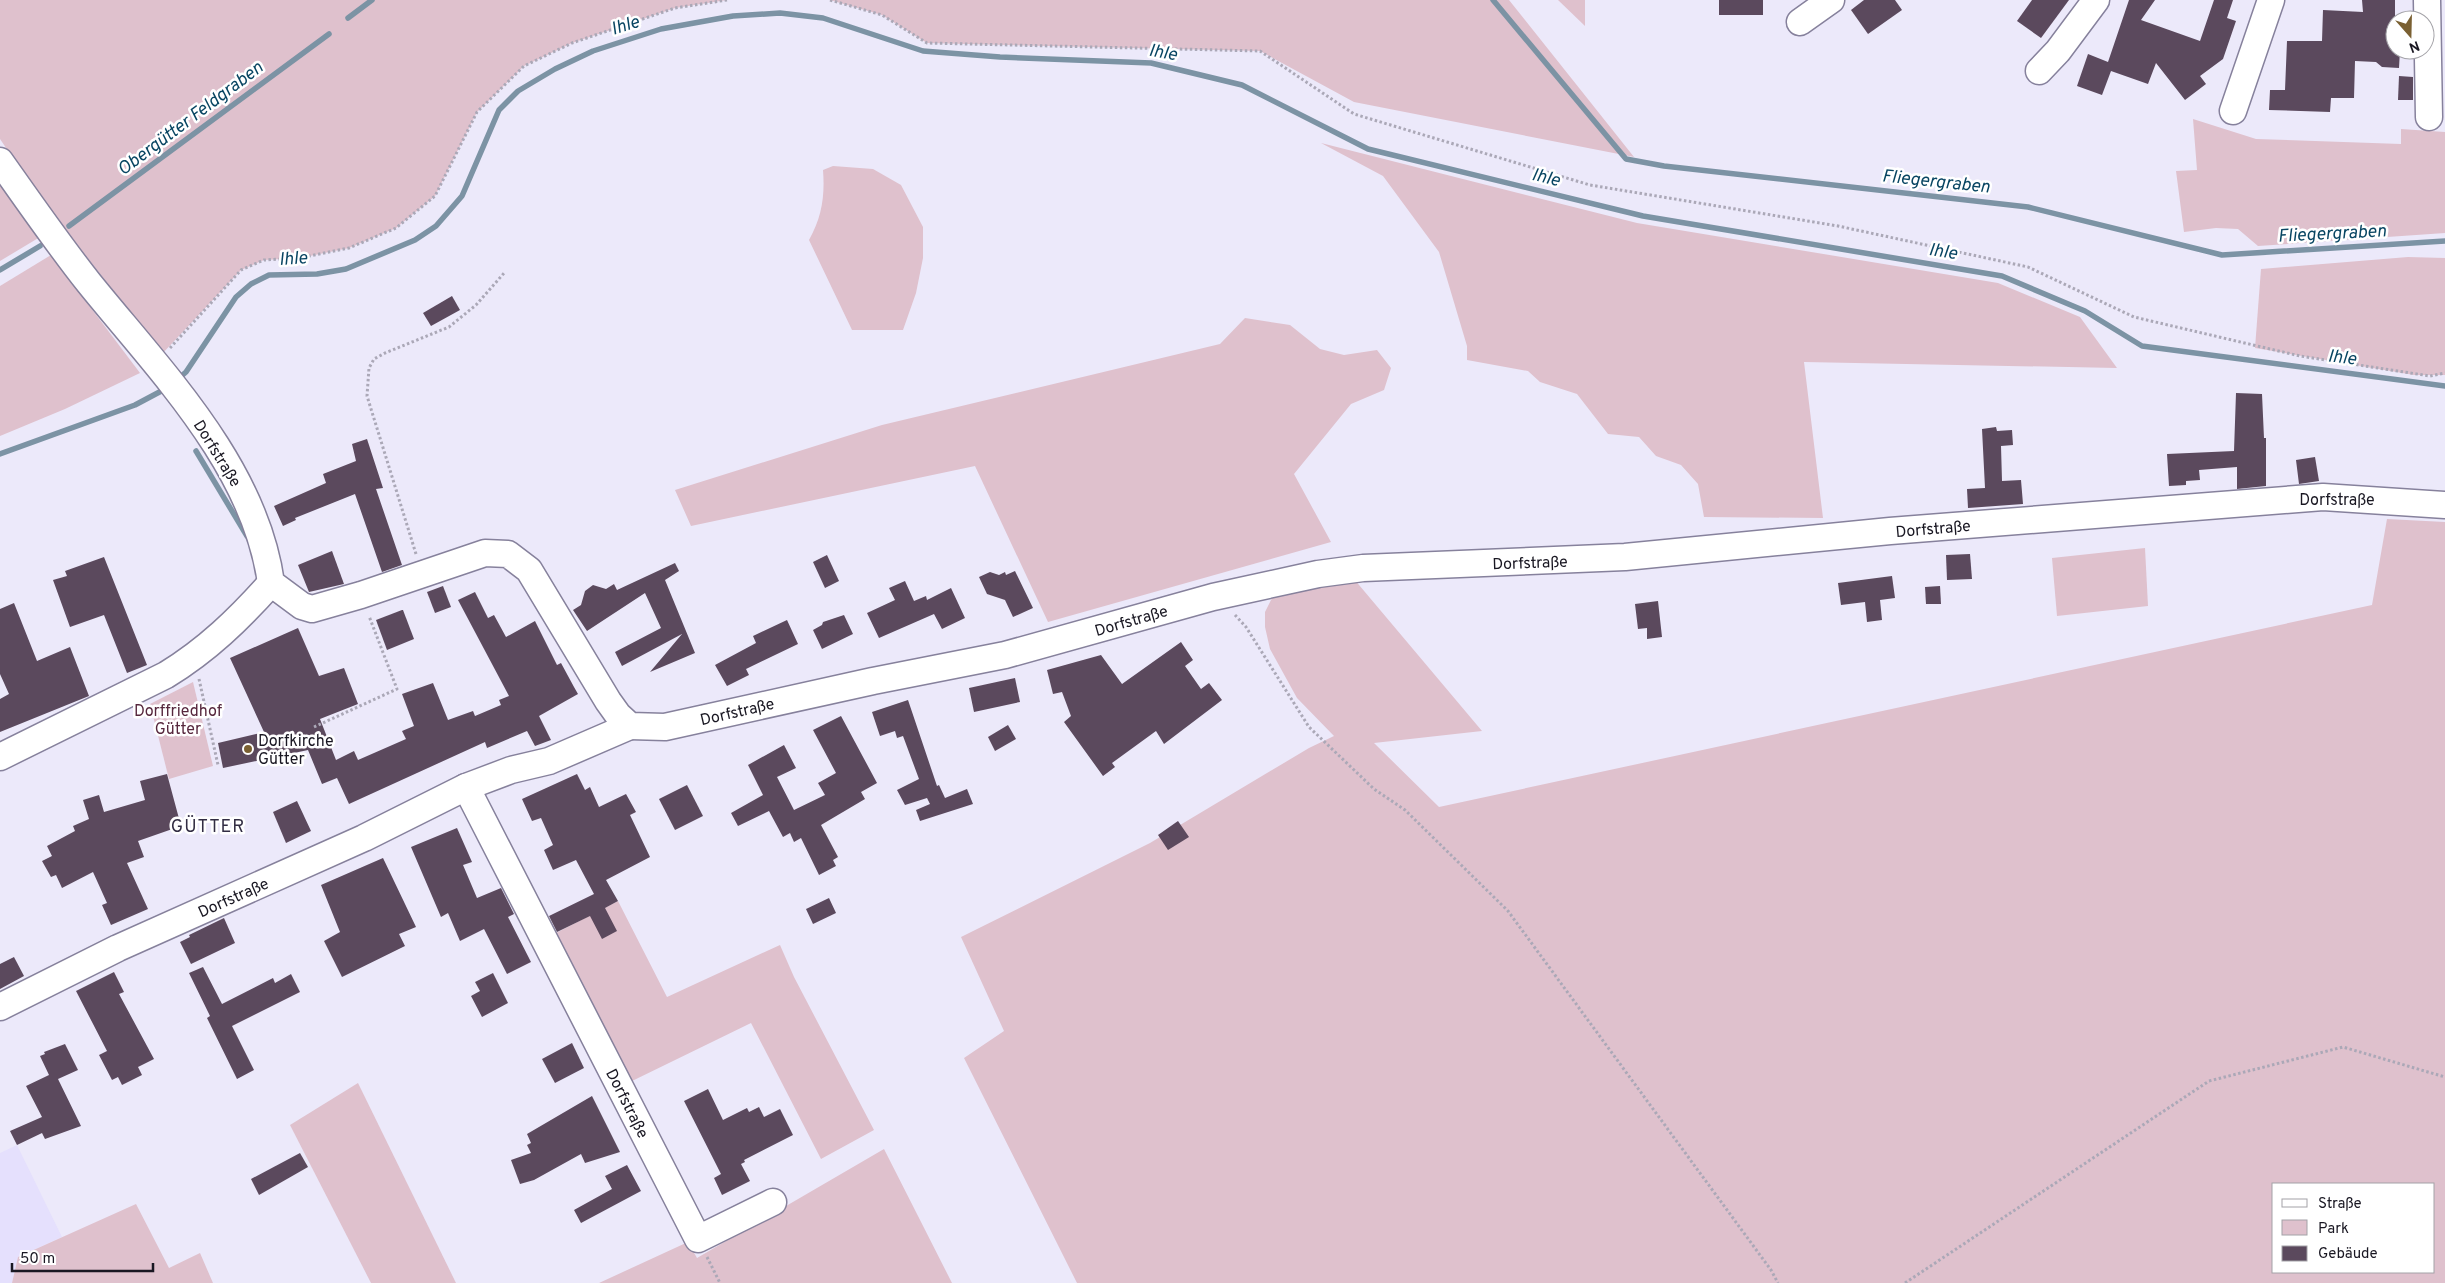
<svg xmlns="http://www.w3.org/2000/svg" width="2445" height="1283" font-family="Overpass,sans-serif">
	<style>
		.built { fill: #e5e0fd }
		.green { fill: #dfc1cd; fill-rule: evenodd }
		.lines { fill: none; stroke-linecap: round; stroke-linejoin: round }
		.stream { stroke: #7c93a4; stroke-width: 5.5 }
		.building { fill: #5b495d }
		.minor-casing { stroke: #86819c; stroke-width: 29 }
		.path { stroke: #aba8b7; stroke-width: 3; stroke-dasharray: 2.5 2.5; stroke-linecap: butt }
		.minor { stroke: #fff; stroke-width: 26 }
		.poi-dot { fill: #7a6032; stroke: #fff; stroke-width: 2 }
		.labels { text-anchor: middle; stroke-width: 5; stroke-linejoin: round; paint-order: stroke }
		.street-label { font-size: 16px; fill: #191722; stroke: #fff }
		.park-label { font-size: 16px; fill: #56273d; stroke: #fff }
		.poi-label { font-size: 16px; fill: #191722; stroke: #fff; text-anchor: start }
		.water-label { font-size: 18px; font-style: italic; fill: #084562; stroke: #fff }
		.neighbourhood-label { font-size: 18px; letter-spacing: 1px; fill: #322d43; stroke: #fff }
	</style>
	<rect width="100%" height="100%" fill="#ece9fa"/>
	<path class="built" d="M17 1145 62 1237 18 1257 12 1283H0V1153Z"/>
	<g class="green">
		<path d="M0 0H727L675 8 572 43 524 66 477 112 435 196 396 228 349 248 300 258 264 260 241 270 162 354 34 189 0 139Z"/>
		<path d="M830 0H1509L1634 157 1354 102 1260 51 927 43 882 15Z"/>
		<path d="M1558 0H1585V26Z"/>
		<path d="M2193 119 2256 139 2401 144V129L2445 132V233L2258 246 2238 229 2216 228 2184 232 2176 171 2197 170Z"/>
		<path d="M1321 143 1637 223 1998 283 2080 317 2117 368 1804 362 1823 518 1704 517 1698 484 1681 465 1656 456 1639 437 1608 434 1577 394 1540 382 1528 371 1467 360V346L1439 252 1383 176Z"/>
		<path d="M833 166 873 169 901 185 923 227V258L916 293 903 330H852L809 240C822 217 825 196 823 170Z"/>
		<path d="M0 179 40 237 0 261Z"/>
		<path d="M51 255 140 373 65 409 0 436V286Z"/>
		<path d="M2408 257 2445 258V375H2414L2255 348 2261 269Z"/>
		<path d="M1245 318 1290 325 1320 349 1344 355 1377 350 1391 368 1384 390 1351 404 1294 474 1331 542 1048 622 975 466 691 526 675 490 882 425 1220 344Z"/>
		<path d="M2387 519 2445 522V1283H1077L964 1058 1004 1031 961 937 1150 843 1309 748 1334 736 1297 698 1270 649 1265 627V612L1273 596 1354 579 1482 731 1374 743 1439 807 2372 605ZM2274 1184H2434V1272H2274Z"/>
		<path d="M2145 548 2148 606 2057 616 2052 558Z"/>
		<path d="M193 682 213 766 169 779 150 704Z"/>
		<path d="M618 901 667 997 780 945 794 977 874 1130 821 1159 751 1023 630 1082 554 934Z"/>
		<path d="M358 1083 456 1283H371L290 1125Z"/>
		<path d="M884 1149 952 1283H599L688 1242 697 1258Z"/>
		<path d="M136 1204 169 1268 200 1253 213 1283H12L18 1257Z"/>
	</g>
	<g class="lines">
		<g class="stream">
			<path d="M1493 0 1626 159 1664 166 2028 207 2222 255 2445 241"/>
			<path d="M348 18 372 0"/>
			<path d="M69 226 329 34"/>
			<path d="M0 270 40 246"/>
			<path d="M178 379 186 372 236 297 251 284 269 275 317 274 346 269 415 240 436 226 462 196 499 110 518 91 555 69 593 51 661 29 733 16 780 13 823 18 923 51 1000 57 1151 63 1242 85 1368 149 1643 216 2002 276 2085 311 2142 346 2445 386"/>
			<path d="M196 451 247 536"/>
			<path d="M0 454 135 405 167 388"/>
		</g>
	</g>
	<g class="building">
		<rect x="1719" y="0" width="44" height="15"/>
		<path d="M1864 0H1895L1902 10 1868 34 1851 10Z"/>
		<path d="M2032 0H2069L2041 38 2017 21Z"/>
		<path d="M2129 0H2155L2141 20 2200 41 2214 0H2233L2227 18 2236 21 2223 59 2200 76 2206 84 2185 100 2156 63 2148 84 2111 71 2102 95 2077 86 2088 54 2108 62Z"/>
		<path d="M2362 0H2395V50H2400L2399 68 2382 67 2376 62 2355 61 2354 98H2331L2330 112 2269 110 2270 90H2285L2287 41H2322L2323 10 2363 12Z"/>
		<path d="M2399 76 2413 77V100H2398Z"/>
		<path d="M452 296 460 310 431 326 423 313Z"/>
		<path d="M2236 393 2262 394 2264 438H2266V486L2237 489V467L2199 470 2200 480 2186 481V485L2169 486 2167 454 2234 451Z"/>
		<path d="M1996 427 1997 431 2012 430 2013 445 2001 446 2002 481 2021 480 2023 504 1968 508 1967 489 1985 488 1982 429Z"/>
		<path d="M367 439 383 488 376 489 402 565 382 572 355 494 295 518 296 520 283 526 274 506 326 483 323 474 356 461 352 444Z"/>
		<path d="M2315 457 2319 481 2299 484 2296 460Z"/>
		<path d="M332 551 344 584 309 592 298 565Z"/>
		<path d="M1970 554 1972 579 1947 580 1946 555Z"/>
		<path d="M827 555 839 581 825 588 813 562Z"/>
		<path d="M104 557 147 665 127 673 104 615 70 627 53 580 67 576 65 571Z"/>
		<path d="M675 563 679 571 665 580 695 653 650 672 682 634 622 666 615 652 661 628 645 593 587 631 573 610 581 605 585 591 593 585 606 589 614 584 617 590Z"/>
		<path d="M1015 571 1033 608 1013 617 1005 600 987 594 979 577 990 572 999 575 1005 572 1006 575Z"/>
		<path d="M1892 576 1895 598 1880 600 1882 620 1867 622 1865 602 1841 605 1838 583Z"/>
		<path d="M905 581 914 601 926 596 927 600 951 588 965 618 942 629 934 614 879 638 867 613 895 600 889 588Z"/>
		<path d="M443 586 451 607 435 613 427 592Z"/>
		<path d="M1940 586 1941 604H1926L1925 587Z"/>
		<path d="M475 592 488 618 494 615 506 637 535 621 557 665 561 663 574 687 578 694 539 716 551 740 535 746 527 731 487 748 485 742 349 804 337 778 322 784 308 750 223 768 218 743 264 732 230 658 298 628 319 676 344 668 358 704 320 719 336 760 354 751 358 760 406 739 402 731 414 726 402 694 433 683 448 720 473 711 475 716 501 705 499 700 509 696 458 600Z"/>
		<path d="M1658 601 1662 637 1647 639V628L1638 629 1635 604Z"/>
		<path d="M14 603 37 661 70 647 89 696 0 732V699L9 694 0 674V609Z"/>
		<path d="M402 610H403L414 639 387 650 376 620Z"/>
		<path d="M844 615 853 634 822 649 813 630 822 625 823 622Z"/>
		<path d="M787 620 798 644 746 669 749 675 727 686 715 665 756 643 753 636Z"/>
		<path d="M1181 642 1193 660 1185 666 1201 689 1209 683 1222 700 1164 744 1156 731 1112 763 1115 767 1103 776 1064 722 1071 716 1062 692 1053 694 1047 670 1101 655 1122 684Z"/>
		<path d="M1015 678 1020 702 974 712 969 688Z"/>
		<path d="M908 700 937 786 939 785 945 798 967 789 973 804 920 821 916 810 930 804 927 798 905 805 897 790 919 779 903 736 897 738 895 731 880 736 872 712Z"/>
		<path d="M841 716 877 783 861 792 865 799 821 825 838 857 833 860 836 866 819 875 801 838 794 842 790 833 783 837 769 811 738 826 731 813 763 795 748 765 784 745 796 768 777 777 794 810 825 795 818 783 836 773 813 730Z"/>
		<path d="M1008 725 1016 739 995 751 988 737Z"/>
		<path d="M167 774 181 826 138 841 144 857 127 863 148 909 111 925 102 905 107 903 93 872 62 888 56 875 51 877 42 861 52 856 47 846 75 831 73 826 89 819 83 800 99 795 104 812 145 800 140 781Z"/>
		<path d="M577 774 585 790 590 787 599 807 626 794 636 812 630 815 650 857 606 880 618 901 605 908 617 931 602 939 590 916 557 932 549 916 594 894 576 860 553 870 544 850 553 845 541 818 532 821 522 799Z"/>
		<path d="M687 785 703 816 675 830 659 799Z"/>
		<path d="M297 801 311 831 286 843 273 812Z"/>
		<path d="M1178 821 1189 837 1168 850 1158 835Z"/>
		<path d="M457 828 472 862 463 865 477 898 501 888 514 914 508 917 531 962 507 974 484 929 460 941 448 913 441 917 411 847Z"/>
		<path d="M383 858 416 927 399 934 405 946 342 977 324 941 340 932 321 885Z"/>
		<path d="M829 898 836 913 813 924 806 909Z"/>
		<path d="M224 918 235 943 191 964 180 942 190 937 189 935Z"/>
		<path d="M14 957 24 976 0 989V964Z"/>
		<path d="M203 967 222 1004 273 978 275 983 291 974 300 992 232 1026 254 1070 237 1079 207 1018 210 1016 189 973Z"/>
		<path d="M114 972 124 992 119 994 154 1059 138 1067 142 1075 122 1085 118 1077 112 1080 99 1055 107 1051 76 991Z"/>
		<path d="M493 973 508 1003 482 1017 471 996 480 991 475 982Z"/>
		<path d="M572 1043 584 1068 555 1083 542 1059Z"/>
		<path d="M65 1044 78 1070 58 1079 81 1126 45 1139 42 1133 17 1145 10 1131 42 1117 26 1086 49 1075 40 1056 45 1054 44 1052Z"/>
		<path d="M708 1089 723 1120 747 1108 749 1112 759 1107 764 1117 780 1109 793 1135 744 1160 745 1162 741 1164 750 1181 722 1195 714 1178 721 1174 684 1101Z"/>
		<path d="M592 1096 620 1152 585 1163 581 1154 534 1180 520 1184 511 1160 531 1153 527 1145 531 1143 527 1134Z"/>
		<path d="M300 1153 308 1167 259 1195 251 1179Z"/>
		<path d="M627 1165 641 1191 581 1223 574 1210 612 1189 605 1176Z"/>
	</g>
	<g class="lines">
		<defs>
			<g id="minor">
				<path d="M2427 0 2429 117"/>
				<path d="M1800 22 1831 0"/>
				<path d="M2039 71 2058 51 2096 0"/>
				<path d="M2233 111 2271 0"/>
				<path d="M0 161C29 202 58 244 89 283 160 371 255 466 271 583L302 606 312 609 361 595 485 553 508 554 529 570 608 701 618 715 630 726 665 727 873 681 1005 655 1213 597 1318 574 1363 568 1625 557 1890 531 2323 497 2445 505"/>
				<path d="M0 757 166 675C207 650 239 619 271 583"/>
				<path d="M466 787 698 1239 773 1202"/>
				<path d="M0 1007 118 948 364 838 466 787 511 770 549 761 630 726"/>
			</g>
		</defs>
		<use href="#minor" class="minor-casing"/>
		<g class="path">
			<path d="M830 0 882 15 927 43 1260 51 1354 114 1590 185 1838 226 2028 267 2134 317 2300 356 2430 376 2445 373"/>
			<path d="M170 348 241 270 264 260 300 258 349 248 396 228 435 196 477 112 524 66 572 43 675 8 727 0"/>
			<path d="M416 554 367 396 369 368 374 359 385 353 449 327 476 305 505 272"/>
			<path d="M1235 615 1246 627 1309 727 1374 789 1405 810 1508 911 1771 1270 1778 1283"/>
			<path d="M199 679 218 765"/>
			<path d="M314 727 397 689 369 616"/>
			<path d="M707 1257 720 1283"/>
			<path d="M1905 1283 2209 1081 2343 1047 2445 1077"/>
		</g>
		<use href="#minor" class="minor"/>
	</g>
	<circle class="poi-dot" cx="248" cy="749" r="5"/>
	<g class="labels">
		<g class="street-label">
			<text transform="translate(218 453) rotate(58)" y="6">Dorfstraße</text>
			<text x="2337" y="505">Dorfstraße</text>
			<text transform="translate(1933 528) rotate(-5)" y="6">Dorfstraße</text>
			<text transform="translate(1530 562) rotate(-2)" y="6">Dorfstraße</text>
			<text transform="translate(1131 620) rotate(-16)" y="6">Dorfstraße</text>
			<text transform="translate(737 711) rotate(-13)" y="6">Dorfstraße</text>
			<text transform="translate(233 897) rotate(-24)" y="6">Dorfstraße</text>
			<text transform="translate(628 1103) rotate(63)" y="6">Dorfstraße</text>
		</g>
		<g class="park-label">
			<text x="178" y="716">Dorffriedhof<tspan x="178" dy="18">Gütter</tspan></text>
		</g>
		<g class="poi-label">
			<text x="258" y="746">Dorfkirche<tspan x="258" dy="18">Gütter</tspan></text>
		</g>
		<g class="water-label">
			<text transform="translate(625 25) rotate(-18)" y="6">Ihle</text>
			<text transform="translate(1163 52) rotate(10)" y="6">Ihle</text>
			<text transform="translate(190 118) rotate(-37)" y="6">Obergütter Feldgraben</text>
			<text transform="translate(1546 177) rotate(14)" y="6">Ihle</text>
			<text transform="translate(1936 181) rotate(6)" y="6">Fliegergraben</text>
			<text transform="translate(2332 233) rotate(-3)" y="6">Fliegergraben</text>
			<text transform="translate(1943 251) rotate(9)" y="6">Ihle</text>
			<text transform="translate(293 258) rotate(-4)" y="6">Ihle</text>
			<text transform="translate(2342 357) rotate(7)" y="6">Ihle</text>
		</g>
		<g class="neighbourhood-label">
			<text x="208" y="832">GÜTTER</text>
		</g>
	</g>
	<rect x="2272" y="1183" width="162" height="90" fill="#ffffff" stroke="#a3a2a7"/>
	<rect x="2282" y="1199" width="25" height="8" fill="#ffffff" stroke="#a3a2a7"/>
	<text x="2318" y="1208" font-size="15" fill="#191722">Straße</text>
	<rect x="2282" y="1220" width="25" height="15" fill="#dfc1cd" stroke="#a3a2a7"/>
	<text x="2318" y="1233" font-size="15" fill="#191722">Park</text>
	<rect x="2282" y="1246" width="25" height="15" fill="#5b495d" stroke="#a3a2a7"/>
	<text x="2318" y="1258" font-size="15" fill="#191722">Gebäude</text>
	<g transform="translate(2410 35) rotate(160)"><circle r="24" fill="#ffffff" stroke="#a3a2a7"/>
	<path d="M0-4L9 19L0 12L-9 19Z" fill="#7a6032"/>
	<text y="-8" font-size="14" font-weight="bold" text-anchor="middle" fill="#191722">N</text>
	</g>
	<path d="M12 1263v8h141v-8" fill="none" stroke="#191722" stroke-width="2.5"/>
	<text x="20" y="1263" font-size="15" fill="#191722" stroke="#ffffff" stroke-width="4" paint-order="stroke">50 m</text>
</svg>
